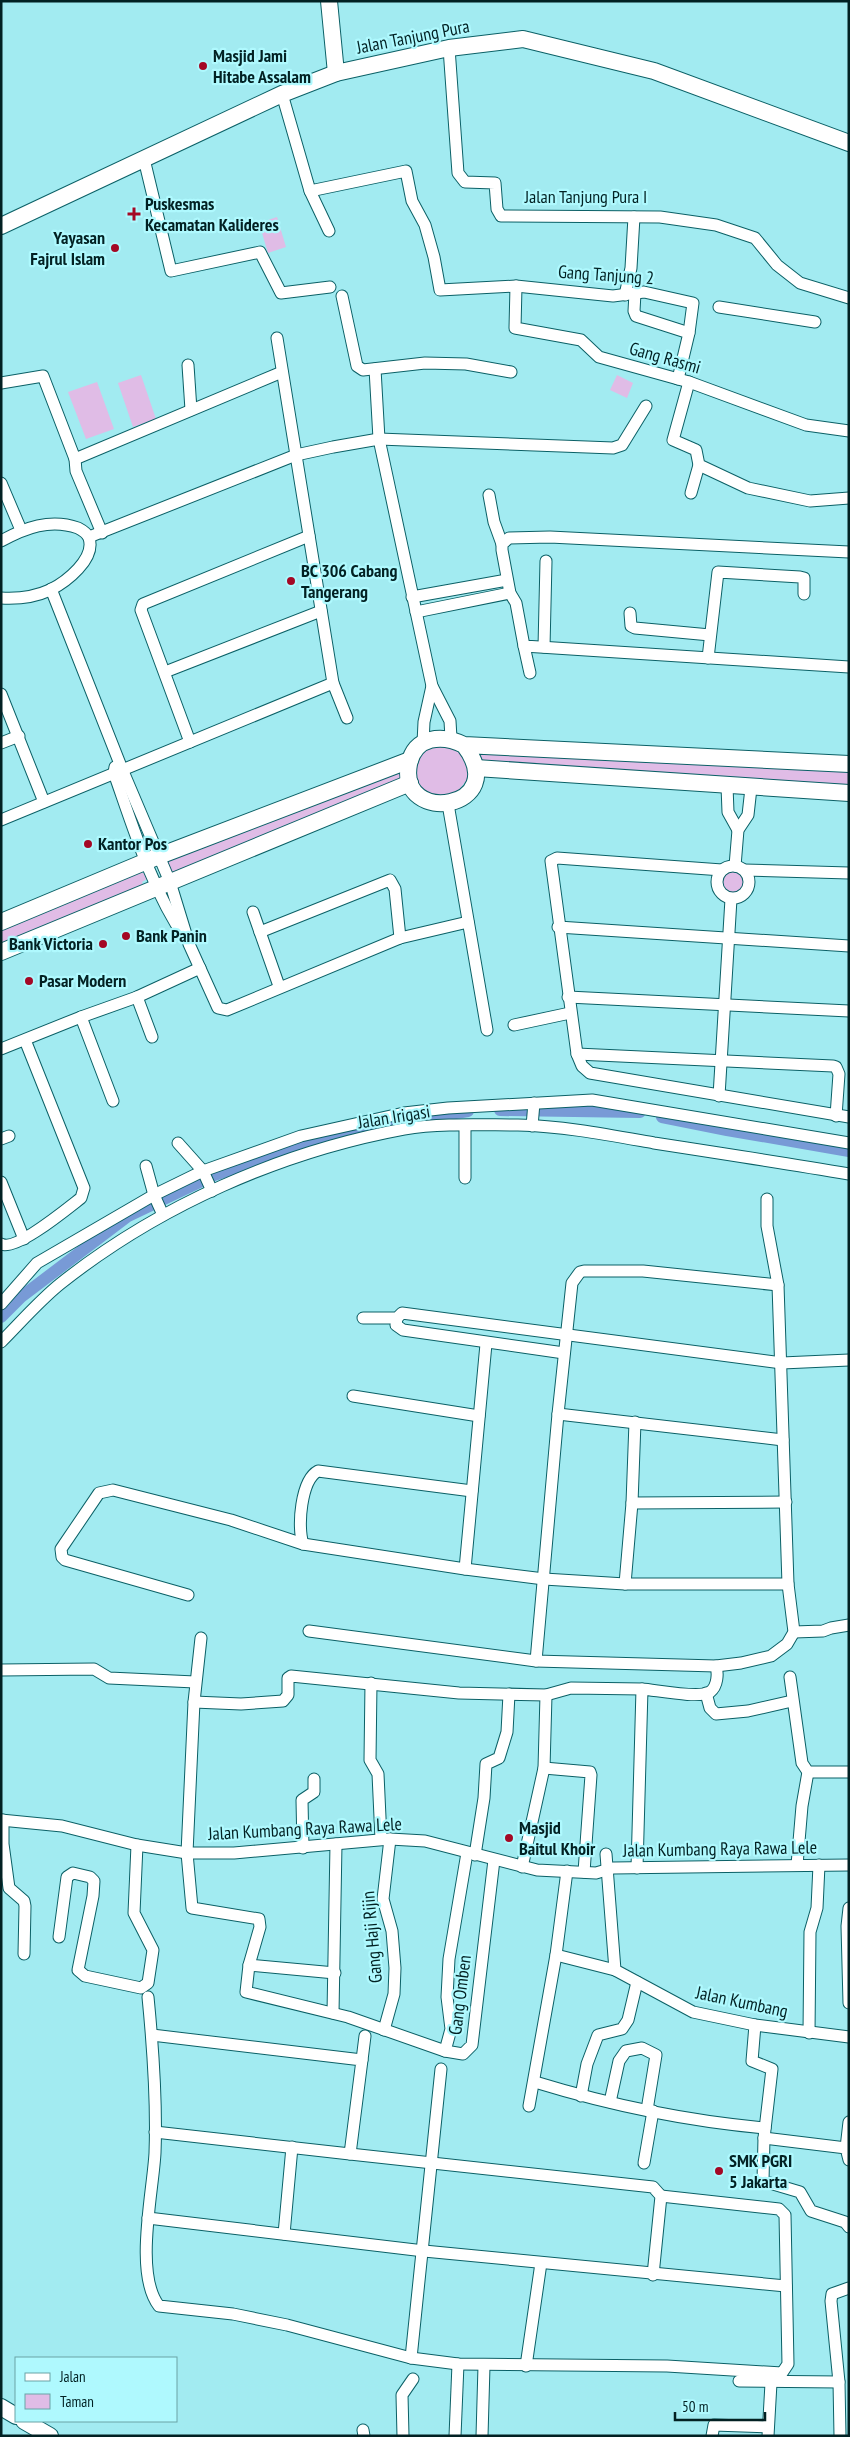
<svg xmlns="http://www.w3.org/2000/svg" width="850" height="2437" font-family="'PT Sans Narrow',sans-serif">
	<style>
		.green { fill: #e0bce6 }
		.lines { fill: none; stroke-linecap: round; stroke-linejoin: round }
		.canal { stroke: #789ad6; stroke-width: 12 }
		.street-casing { stroke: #0b6066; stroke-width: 13 }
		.secondary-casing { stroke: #0b6066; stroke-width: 18 }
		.street { stroke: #fff; stroke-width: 11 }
		.secondary { stroke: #fff; stroke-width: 16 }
		.poi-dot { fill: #a40825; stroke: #aff9fe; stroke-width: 2 }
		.labels { text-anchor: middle; stroke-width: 4.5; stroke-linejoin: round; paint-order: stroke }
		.street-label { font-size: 18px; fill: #022123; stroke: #aff9fe }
		.poi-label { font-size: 18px; font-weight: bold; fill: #022123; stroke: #aff9fe; text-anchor: start }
	</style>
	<rect width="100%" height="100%" fill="#a2ebf1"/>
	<g class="green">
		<path d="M277 217 286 247 268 253 259 223Z"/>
		<path d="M141 375 156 419 133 427 118 383Z"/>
		<path d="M617 375 633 383 627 398 610 390Z"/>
		<path d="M97 382 114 429 86 439 68 392Z"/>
		<path d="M423 743 849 765V793L476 768 448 804 411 783 170 882 159 856 378 772Z"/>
		<circle cx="732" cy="883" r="16"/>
		<path d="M141 872 147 875V879L142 882 146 892 1 952V922Z"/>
	</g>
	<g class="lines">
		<g class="canal">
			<path d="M500 1110 640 1112"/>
			<path d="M662 1117 727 1130 849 1151"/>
			<path d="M1 1317 21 1297 128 1216 214 1175 365 1128 468 1111"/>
		</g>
		<defs>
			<g id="street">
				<path d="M449 48 458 173 465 182 495 183 497 209 501 216 660 217 716 225 755 238 777 265 800 283 849 298"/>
				<path d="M282 94 310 191 406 171 412 201 425 225 434 257 440 290 516 286 613 296 644 292 693 303 689 333"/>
				<path d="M144 159 171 271 260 252 281 293 330 287"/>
				<path d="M310 191 329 231"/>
				<path d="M516 286 515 328 581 340 599 357 689 382 806 425 849 431"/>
				<path d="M635 293 634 311 636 316 689 333 678 379"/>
				<path d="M625 295 631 268 634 217"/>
				<path d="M342 296 357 366 363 370 425 363 466 364 511 372"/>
				<path d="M719 307 815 322"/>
				<path d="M277 338 333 683 347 718"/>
				<path d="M188 365 191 410"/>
				<path d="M375 369 379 439 432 686 450 721 451 738"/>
				<path d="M689 382 673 440 696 450 699 465 748 488 810 501 849 498"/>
				<path d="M1 383 43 376 75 459 76 471 102 533"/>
				<path d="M75 459 282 372"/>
				<path d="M1 483 21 530"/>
				<path d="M691 493 699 465"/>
				<path d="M489 495 494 522 502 544"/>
				<path d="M89 537 296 455 333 447 379 439 613 448 622 445 646 406"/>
				<path d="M1 541C25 528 50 518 78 528 82 530 87 533 89 538 96 559 66 582 50 590 35 597 18 599 1 598"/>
				<path d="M849 552 550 537 509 538 502 544V550L510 593 516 603 524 646 849 667"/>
				<path d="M51 589 122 769 170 882 189 944 218 1008 227 1010 400 938 468 922"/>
				<path d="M412 597 507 580"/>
				<path d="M416 612 510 593"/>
				<path d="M630 613 631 626 635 628 710 635"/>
				<path d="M524 646 530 673"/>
				<path d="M544 647 546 561"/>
				<path d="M708 658 718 572 800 577 804 578V594"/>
				<path d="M165 672 321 611"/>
				<path d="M1 694 44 802"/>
				<path d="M190 742 141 610 143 604 309 536"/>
				<path d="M1 743 19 736"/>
				<path d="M423 743 424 722 432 686"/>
				<path d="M115 767 114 773C133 827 152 890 185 938"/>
				<path d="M727 786 728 812 738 830"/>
				<path d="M448 804 487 1030"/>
				<path d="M1 820 333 683"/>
				<circle cx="733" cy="882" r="16"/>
				<path d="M735 866 738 830 748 815 751 788"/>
				<path d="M722 870 557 858 551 861 577 1054 582 1066 590 1073 849 1117"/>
				<path d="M744 870 849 873"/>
				<path d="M253 912 279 986"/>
				<path d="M558 927 849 946"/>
				<path d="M260 932 390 880 395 889 400 938"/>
				<path d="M137 997 152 1037"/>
				<path d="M568 997 849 1011"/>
				<path d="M81 1017 113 1101"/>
				<path d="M514 1025 570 1013"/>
				<path d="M1 1049 81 1017 137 997 200 968"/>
				<path d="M577 1054 833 1066 836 1067 839 1074 836 1116"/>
				<path d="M719 1096 731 899"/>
				<path d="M465 1126V1178"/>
				<path d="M532 1126 534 1103"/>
				<path d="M1 1139 9 1136"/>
				<path d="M178 1143 203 1171 212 1191"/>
				<path d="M146 1166 154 1195 163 1215"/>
				<path d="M1 1182 24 1239"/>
				<path d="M1 1244C15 1252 68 1208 81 1198L84 1188 25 1040"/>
				<path d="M1 1304 37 1263 154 1195 203 1171 301 1136 404 1113 448 1108 592 1100 849 1143"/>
				<path d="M363 1318H397L402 1313 782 1363 849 1360"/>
				<path d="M397 1318 396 1325 403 1330 564 1353"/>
				<path d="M1 1342C20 1323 39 1301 60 1284 158 1206 280 1152 404 1129 440 1123 481 1125 518 1125 563 1126 609 1135 654 1143 719 1153 784 1163 849 1174"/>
				<path d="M353 1396 479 1416"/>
				<path d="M558 1414 783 1440"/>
				<path d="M632 1503 786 1502"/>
				<path d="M303 1544C297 1527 301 1480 318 1471L472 1491"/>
				<path d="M465 1569 486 1344"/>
				<path d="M625 1584 632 1503 635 1422"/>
				<path d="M188 1595 65 1560 62 1557 61 1549 99 1493 113 1490 231 1520 303 1544 465 1569 544 1579 625 1584H788"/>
				<path d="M309 1631 536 1661 716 1666 741 1663 771 1656 787 1644 794 1632 788 1584 778 1285 767 1226V1199"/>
				<path d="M794 1632 823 1631 831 1628 849 1625"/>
				<path d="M201 1638 194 1702 187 1853 192 1908 259 1919 260 1927 249 1965 246 1992 348 2017 445 2051 463 2054 472 2045 494 1860"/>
				<path d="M536 1661 558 1414 572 1283 580 1272 584 1271H643L778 1285"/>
				<path d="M1 1670 94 1669 109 1678 195 1682"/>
				<path d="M790 1677 802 1763 808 1772H849"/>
				<path d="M371 1683 370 1760 378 1774 381 1839"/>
				<path d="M706 1693 710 1708 716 1714 748 1711 792 1701"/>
				<path d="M194 1702 241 1704 283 1701 288 1695V1678L291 1676 459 1693 546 1695 571 1688 642 1689"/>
				<path d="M544 1768 590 1772 591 1775 584 1872"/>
				<path d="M1 1820 62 1826 137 1845 187 1853H234L390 1839 425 1841 537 1870 596 1873 613 1868 849 1865"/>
				<path d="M3 1820V1844L9 1888 24 1901 25 1906 24 1954"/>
				<path d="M303 1848 302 1800 314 1792V1779"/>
				<path d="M606 1854 615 1970 693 2012 755 2025 849 2037"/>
				<path d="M475 1855 484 1798 486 1764 499 1758 507 1732 509 1694"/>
				<path d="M797 1865 802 1806 808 1772"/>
				<path d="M522 1867 544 1768 546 1695"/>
				<path d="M637 1868 642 1689C656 1690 699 1699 710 1692 718 1686 718 1673 716 1666"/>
				<path d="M849 1908 847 1926 849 2003"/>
				<path d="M59 1937 67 1877 73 1873 90 1877 94 1881 93 1896 78 1970 85 1976 141 1988 148 1983 153 1950 134 1913 137 1845"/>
				<path d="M556 1955 615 1970"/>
				<path d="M249 1965 335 1973"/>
				<path d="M148 1997C153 2048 157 2101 155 2153 153 2192 134 2274 159 2306L233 2314 287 2325 411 2358 458 2364 667 2366 782 2373 788 2364 785 2215 779 2209 661 2196"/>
				<path d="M333 2013 336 1844"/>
				<path d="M755 2025 752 2061 772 2069 764 2138 763 2181 800 2192 811 2211 845 2222 849 2227"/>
				<path d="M384 2030 394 1994 395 1968 392 1931 383 1899 390 1839"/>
				<path d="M809 2033 810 1932 817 1908 819 1865"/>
				<path d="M152 2035 362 2060 350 2154 155 2132"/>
				<path d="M445 2051 451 2029 447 1997 449 1959 467 1853"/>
				<path d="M362 2060 365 2036"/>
				<path d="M535 2082C610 2105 687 2121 765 2128"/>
				<path d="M581 2096 587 2064 598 2035 622 2029 628 2020 637 1982"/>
				<path d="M610 2102 619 2061 626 2051 642 2048 656 2055 647 2110"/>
				<path d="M529 2106 556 1955 567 1871"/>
				<path d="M764 2138 846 2148 849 2160"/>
				<path d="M846 2148 849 2122"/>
				<path d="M350 2154 653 2187 661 2196 653 2275"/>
				<path d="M644 2163 653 2111"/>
				<path d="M148 2218 424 2251 786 2286"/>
				<path d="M284 2234 292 2147"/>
				<path d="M411 2358 441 2069"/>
				<path d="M526 2366 541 2263"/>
				<path d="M739 2381 839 2382"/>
				<path d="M363 2430 364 2436"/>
				<path d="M403 2436 402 2395 413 2379"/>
				<path d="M455 2436 458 2364"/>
				<path d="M482 2436 484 2366"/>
				<path d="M712 2436 714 2425 768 2427"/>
				<path d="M768 2436 771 2383"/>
				<path d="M840 2436 839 2382 831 2301 832 2294 849 2288"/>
			</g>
			<g id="secondary">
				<path d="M329 1 336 73"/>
				<path d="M1 226 282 94 336 73 449 48 523 39 654 71 849 143"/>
				<path d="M464 745C513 809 397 827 409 764 415 736 442 734 464 745L849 764"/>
				<path d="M476 768 849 793"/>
				<path d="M1 922 159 856 410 760"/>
				<path d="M1 952 410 783"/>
				<path d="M1 2407 16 2416"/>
				<path d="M24 2421 50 2436"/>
			</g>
		</defs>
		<use href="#street" class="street-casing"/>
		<use href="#secondary" class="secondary-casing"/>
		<use href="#street" class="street"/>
		<use href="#secondary" class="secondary"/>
	</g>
	<g class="poi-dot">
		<circle cx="203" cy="66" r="5"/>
		<path d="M131.5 206.5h5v5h5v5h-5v5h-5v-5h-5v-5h5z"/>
		<circle cx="115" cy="248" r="5"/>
		<circle cx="291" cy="581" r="5"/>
		<circle cx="88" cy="844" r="5"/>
		<circle cx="126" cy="936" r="5"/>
		<circle cx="103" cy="944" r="5"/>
		<circle cx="29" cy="981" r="5"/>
		<circle cx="509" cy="1838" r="5"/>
		<circle cx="719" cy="2171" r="5"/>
	</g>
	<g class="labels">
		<g class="street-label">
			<text transform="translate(413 37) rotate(-11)" y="6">Jalan Tanjung Pura</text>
			<text x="586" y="203">Jalan Tanjung Pura I</text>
			<text transform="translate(606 275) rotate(4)" y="6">Gang Tanjung 2</text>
			<text transform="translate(665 358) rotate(16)" y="6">Gang Rasmi</text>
			<text transform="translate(394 1117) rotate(-9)" y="6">Jalan Irigasi</text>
			<text transform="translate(305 1829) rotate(-3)" y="6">Jalan Kumbang Raya Rawa Lele</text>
			<text transform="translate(720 1849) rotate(-1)" y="6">Jalan Kumbang Raya Rawa Lele</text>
			<text transform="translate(372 1937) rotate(-95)" y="6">Gang Haji Rijin</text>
			<text transform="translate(460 1995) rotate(-83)" y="6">Gang Omben</text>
			<text transform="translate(742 2002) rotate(12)" y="6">Jalan Kumbang</text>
		</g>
		<g class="poi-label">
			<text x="213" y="62">Masjid Jami<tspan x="213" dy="21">Hitabe Assalam</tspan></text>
			<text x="145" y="210">Puskesmas<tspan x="145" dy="21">Kecamatan Kalideres</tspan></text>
			<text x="105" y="244" text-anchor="end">Yayasan<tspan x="105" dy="21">Fajrul Islam</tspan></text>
			<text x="301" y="577">BC 306 Cabang<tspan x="301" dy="21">Tangerang</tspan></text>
			<text x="98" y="850">Kantor Pos</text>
			<text x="136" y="942">Bank Panin</text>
			<text x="93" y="950" text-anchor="end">Bank Victoria</text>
			<text x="39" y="987">Pasar Modern</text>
			<text x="519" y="1834">Masjid<tspan x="519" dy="21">Baitul Khoir</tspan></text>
			<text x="729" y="2167">SMK PGRI<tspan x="729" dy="21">5 Jakarta</tspan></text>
		</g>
	</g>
	<rect width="850" height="2437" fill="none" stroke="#022123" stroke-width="5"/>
	<rect x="15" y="2357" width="162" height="65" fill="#aff9fe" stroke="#6aa3a6"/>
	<rect x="25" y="2373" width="25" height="8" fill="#ffffff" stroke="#6aa3a6"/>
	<text x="60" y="2382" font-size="15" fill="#022123">Jalan</text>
	<rect x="25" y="2394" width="25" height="15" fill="#e0bce6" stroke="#6aa3a6"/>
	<text x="60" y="2407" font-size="15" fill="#022123">Taman</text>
	<path d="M675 2412v8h90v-8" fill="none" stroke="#022123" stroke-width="2.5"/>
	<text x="682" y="2412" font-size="15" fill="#022123" stroke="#aff9fe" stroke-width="4" paint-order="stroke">50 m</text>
</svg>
